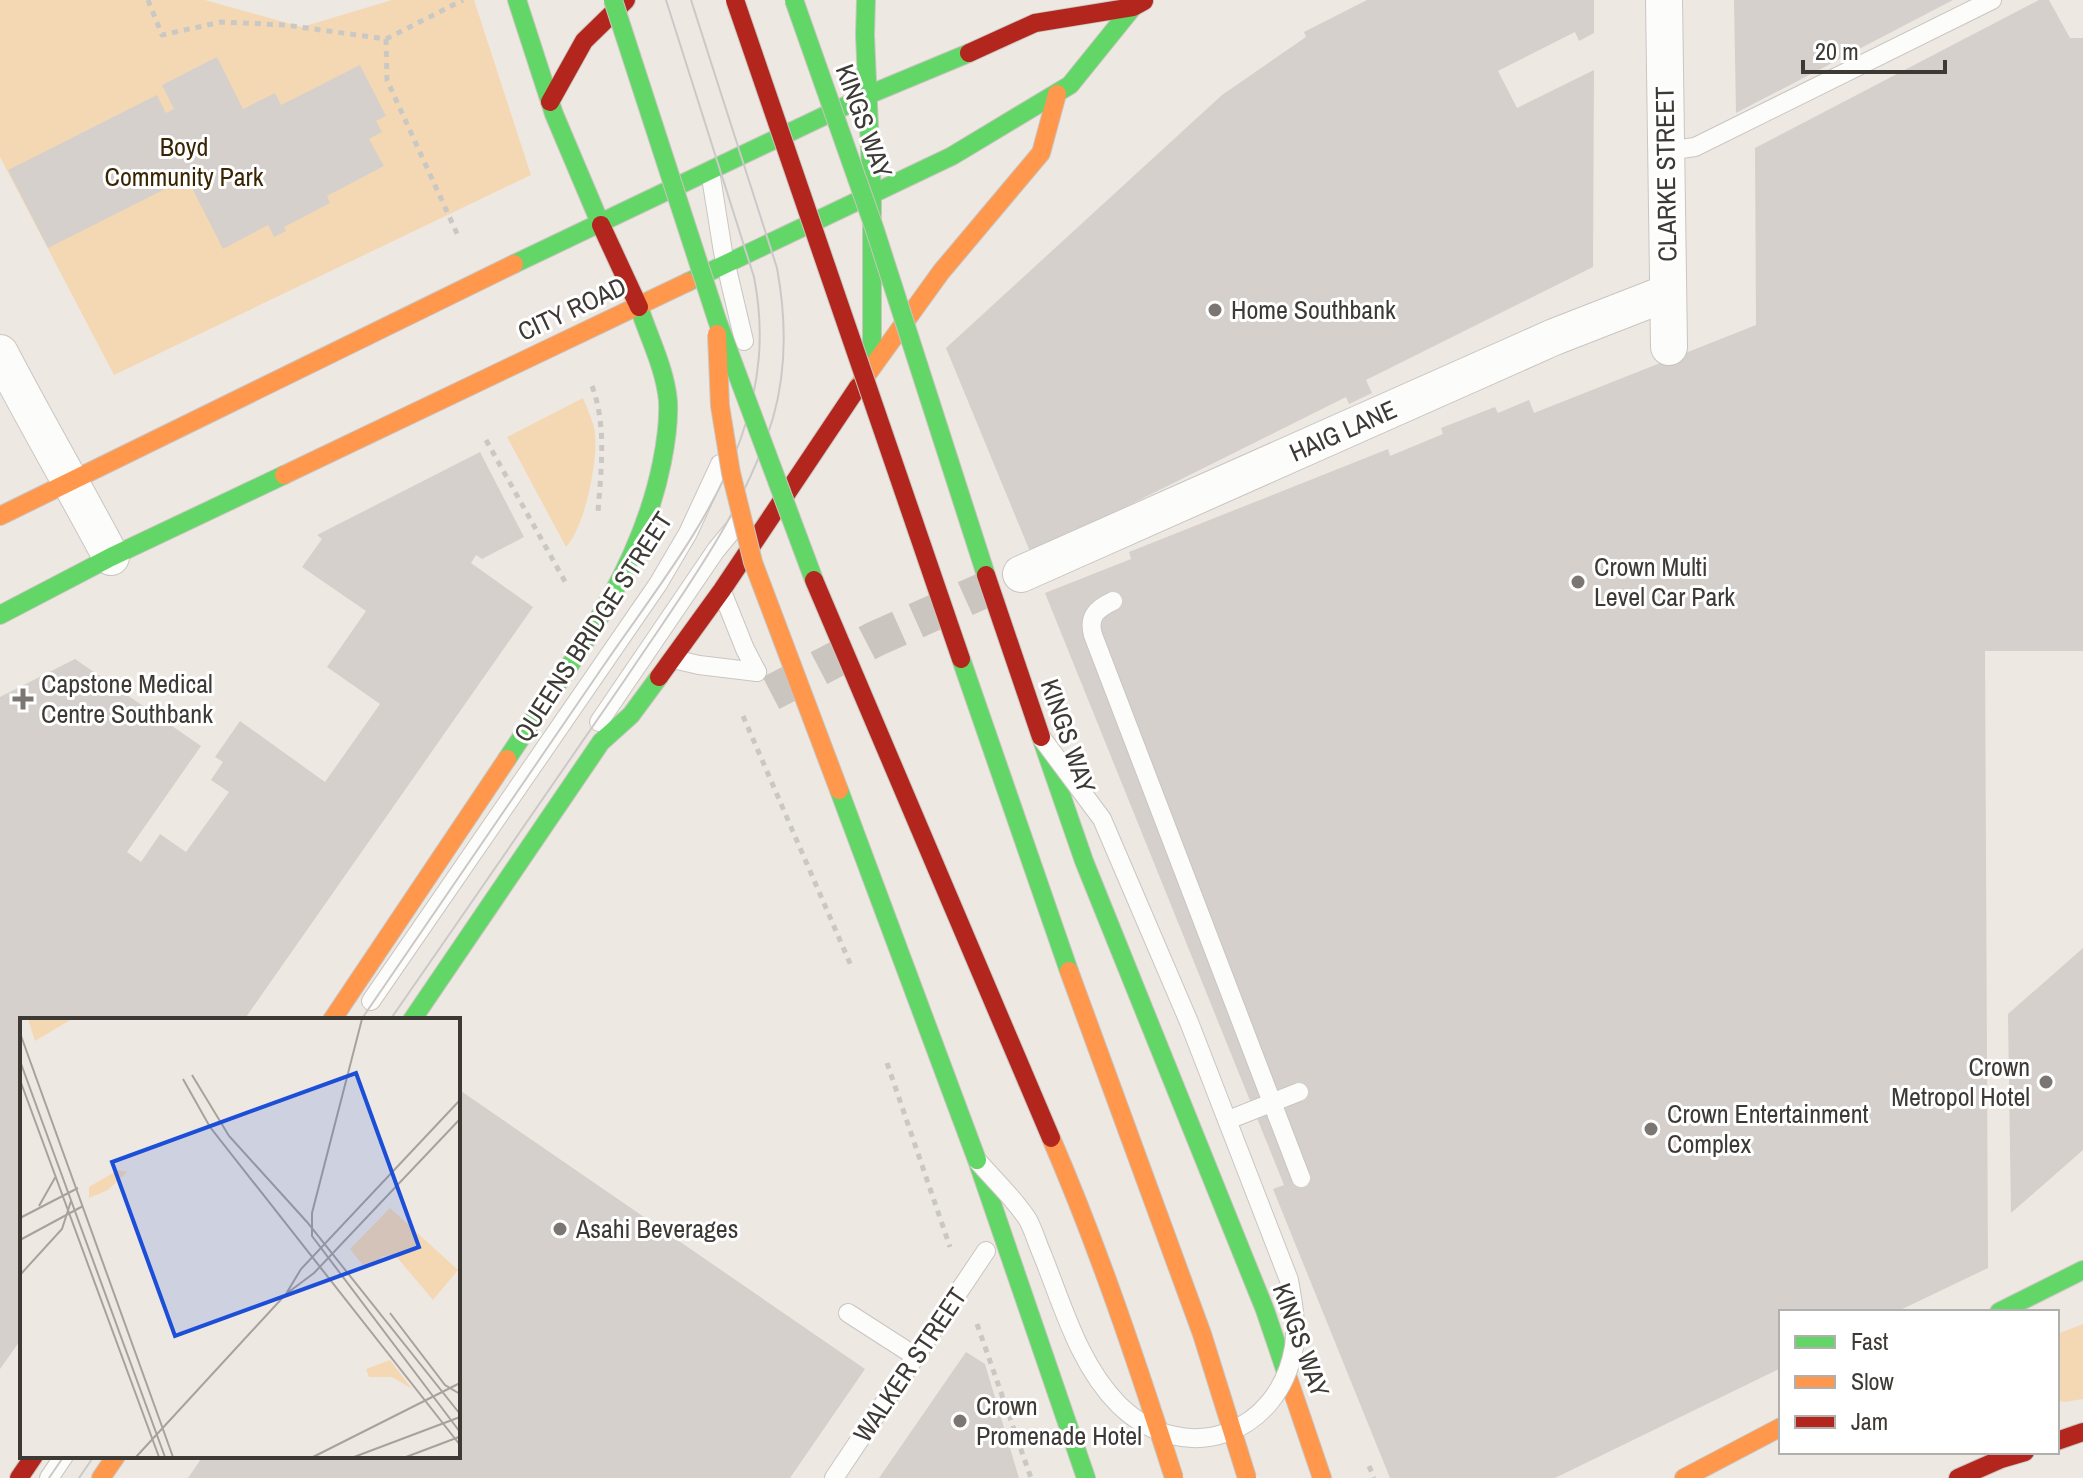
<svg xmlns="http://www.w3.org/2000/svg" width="2083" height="1478" font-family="'Archivo Narrow',sans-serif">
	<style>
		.green { fill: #f4d8b4 }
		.building { fill: #d5d0cb }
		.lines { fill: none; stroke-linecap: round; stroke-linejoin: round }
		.street-tunnel { stroke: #cbc5bf; stroke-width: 36; stroke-dasharray: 36 18; stroke-linecap: butt }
		.lane-casing { stroke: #cac5c1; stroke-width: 20 }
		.street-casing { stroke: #cac5c1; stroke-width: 38 }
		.fast-casing { stroke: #cac5c1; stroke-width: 20 }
		.slow-casing { stroke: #cac5c1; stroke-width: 20 }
		.jam-casing { stroke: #cac5c1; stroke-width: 20 }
		.path { stroke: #cac8c5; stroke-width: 5; stroke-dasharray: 6 6; stroke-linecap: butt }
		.lane { stroke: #fcfcfb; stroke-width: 18 }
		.street { stroke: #fcfcfb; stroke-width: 36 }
		.fast { stroke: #63d668; stroke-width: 18 }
		.slow { stroke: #ff974d; stroke-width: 18 }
		.jam { stroke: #b3261e; stroke-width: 18 }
		.tram { stroke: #cbc9c8; stroke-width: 2 }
		.lane-bridge-casing { stroke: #cac5c1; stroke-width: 20; stroke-linecap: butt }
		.fast-bridge-casing { stroke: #cac5c1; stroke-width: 20; stroke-linecap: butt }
		.slow-bridge-casing { stroke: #cac5c1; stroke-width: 20; stroke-linecap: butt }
		.jam-bridge-casing { stroke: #cac5c1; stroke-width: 20; stroke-linecap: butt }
		.lane-bridge { stroke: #fcfcfb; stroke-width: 18 }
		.fast-bridge { stroke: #63d668; stroke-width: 18 }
		.slow-bridge { stroke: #ff974d; stroke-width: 18 }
		.jam-bridge { stroke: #b3261e; stroke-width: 18 }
		.poi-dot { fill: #7b7672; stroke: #fff; stroke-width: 3 }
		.labels { text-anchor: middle; stroke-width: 6; stroke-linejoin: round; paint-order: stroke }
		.street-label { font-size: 26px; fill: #3d3935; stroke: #fff }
		.park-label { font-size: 26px; fill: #3a2401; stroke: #fff }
		.poi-label { font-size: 26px; fill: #3d3935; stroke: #fff; text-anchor: start }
		.inset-road { fill: none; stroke: #a7a29d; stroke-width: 2 }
		.view { fill: #1d4ed8; fill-opacity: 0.15; stroke: #1d4ed8; stroke-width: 4 }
		.inset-edge { fill: none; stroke: #3d3935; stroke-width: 4 }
	</style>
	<rect width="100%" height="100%" fill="#eee8e2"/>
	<g class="green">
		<path d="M0 0H205L302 27 392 0H474L531 175 114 375 0 157Z"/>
		<path d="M583 398C587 409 594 422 595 434 598 461 585 527 566 547L507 437Z"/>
		<path d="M2083 1324V1399L2064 1402 2057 1400V1334Z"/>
	</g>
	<g class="building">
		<path d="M1367 0H1594V33L1579 41 1575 32 1498 71 1517 108 1594 70 1593 267 1366 380 1372 393 1349 404 1346 397 1031 554 946 348 1222 95 1306 37 1304 32Z"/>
		<path d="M1734 0H1953L1736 113Z"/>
		<path d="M2039 0H2049L2070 38H2083V651H1985L1988 1268 1896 1312H1781V1368L1555 1478H1390L1273 1189 1284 1185 1045 593 1131 559 1129 552 1388 449 1390 456 1443 434 1441 428 1495 407 1498 413 1529 400 1534 413 1756 325 1755 148Z"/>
		<path d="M217 57 243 109 275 93 281 105 360 65 386 116 376 121 382 132 369 139 384 166 327 196 330 203 284 227 286 231 274 237 268 225 223 249 187 178 48 248 8 170 157 95 166 113 174 109 162 85Z"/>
		<path d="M480 452 524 537 482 559 476 555 471 563 533 607 244 1020H22V1338L0 1369V697L75 659 201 746 127 852 141 862 160 834 186 852 229 792 211 780 223 762 215 757 240 721 325 782 380 704 327 667 366 611 302 567 322 539 317 535Z"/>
		<path d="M2083 948V1150L2011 1213 2008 1014Z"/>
		<path d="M458 1089 865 1369 790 1478H188L203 1456H458Z"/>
		<path d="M966 1352 985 1364 1019 1478H879Z"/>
	</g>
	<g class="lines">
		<path class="street-tunnel" d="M771 693 875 639 1016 576"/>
		<defs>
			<g id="lane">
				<path d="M1666 151 1695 147 1992 0"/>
				<path d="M710 171 723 252 744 341"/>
				<path d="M723 594 745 649 757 672"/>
				<path d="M673 659 699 665 757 672"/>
				<path d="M599 722 716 550 740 521"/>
				<path d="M371 1001 658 584 688 533 720 464"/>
				<path d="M848 1313 915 1356"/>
				<path d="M49 1478 64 1456"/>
				<path d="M834 1478 986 1251"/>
			</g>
			<g id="street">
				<path d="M1664 0 1669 347"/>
				<path d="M0 353C36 422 75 489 111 557"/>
				<path d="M1021 574 1554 337 1667 293"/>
			</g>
			<g id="fast">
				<path d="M517 0 554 114 601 225"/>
				<path d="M866 0 865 35 872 196V366"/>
				<path d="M514 264 868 95 969 53"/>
				<path d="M688 282 952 156 1070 85 1133 7"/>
				<path d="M0 615 111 557 284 475"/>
				<path d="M1041 737 1084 861 1265 1310 1287 1375"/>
				<path d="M507 759C569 665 640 574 662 462 666 442 669 421 668 401 665 368 649 338 639 307"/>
				<path d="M412 1020 601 742 631 715 659 677"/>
				<path d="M977 1160 1086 1478"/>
				<path d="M1999 1312 2083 1270"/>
			</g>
			<g id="slow">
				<path d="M858 387 941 272 1041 153 1057 94"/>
				<path d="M284 475 688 282"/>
				<path d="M0 516 514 264"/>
				<path d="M332 1020 507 759"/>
				<path d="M1287 1375 1322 1478"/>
				<path d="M101 1478 116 1456"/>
				<path d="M1684 1478 1781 1427"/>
			</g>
			<g id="jam">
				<path d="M969 53 1035 23 1133 7 1144 1"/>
				<path d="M550 102 584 41 626 0"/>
				<path d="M601 225 639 307"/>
				<path d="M659 677 722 590 858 387"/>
				<path d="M2057 1441 2083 1432"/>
				<path d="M19 1478 34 1456"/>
				<path d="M1958 1478 2001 1459 2025 1452"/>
			</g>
		</defs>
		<use href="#lane" class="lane-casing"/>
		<use href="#street" class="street-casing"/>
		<use href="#fast" class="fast-casing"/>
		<use href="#slow" class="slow-casing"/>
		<use href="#jam" class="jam-casing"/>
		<g class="path">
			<path d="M148 0 162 35 221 22 285 25 386 39 463 0"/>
			<path d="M386 39 387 80 459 238"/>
			<path d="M592 386C607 426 601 470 598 512"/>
			<path d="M486 440 567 585"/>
			<path d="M743 716 852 968"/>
			<path d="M887 1063 950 1247"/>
			<path d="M977 1324 1031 1478"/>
			<path d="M1369 1466 1374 1478"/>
		</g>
		<use href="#lane" class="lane"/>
		<use href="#street" class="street"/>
		<use href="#fast" class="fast"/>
		<use href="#slow" class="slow"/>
		<use href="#jam" class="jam"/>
		<g class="tram">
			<path d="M361 1020C442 902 523 784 604 665 654 592 711 522 741 438 760 384 765 333 754 277L666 0"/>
			<path d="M390 1020C468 907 547 794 624 681 680 597 743 515 773 418 787 369 786 317 777 268L691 0"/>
			<path d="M49 1478 64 1456"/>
			<path d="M79 1478 94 1456"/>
		</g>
		<defs>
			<g id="lane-bridge">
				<path d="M1113 601C1096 609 1088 617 1093 635L1301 1178"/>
				<path d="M1228 1120 1299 1092"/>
				<path d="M977 1160C993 1179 1015 1199 1028 1220 1034 1231 1037 1243 1042 1254 1063 1306 1079 1365 1119 1405 1185 1469 1279 1435 1294 1347 1297 1324 1293 1302 1289 1280L1189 1022 1102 819 1041 737"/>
			</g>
			<g id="fast-bridge">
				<path d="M613 0 717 320 814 580"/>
				<path d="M794 0 874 227 986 575"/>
				<path d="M961 659 1069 971"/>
				<path d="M839 790 977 1160"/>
			</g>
			<g id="slow-bridge">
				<path d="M717 334 720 406 731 473 753 562 839 790"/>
				<path d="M1069 971 1202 1334 1247 1478"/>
				<path d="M1051 1138C1099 1249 1137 1363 1174 1478"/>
			</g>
			<g id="jam-bridge">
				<path d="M735 0 961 659"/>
				<path d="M986 575 1041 737"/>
				<path d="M814 580 1051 1138"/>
			</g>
		</defs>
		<use href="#lane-bridge" class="lane-bridge-casing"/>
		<use href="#fast-bridge" class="fast-bridge-casing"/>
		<use href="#slow-bridge" class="slow-bridge-casing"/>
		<use href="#jam-bridge" class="jam-bridge-casing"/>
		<use href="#lane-bridge" class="lane-bridge"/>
		<use href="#fast-bridge" class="fast-bridge"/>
		<use href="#slow-bridge" class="slow-bridge"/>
		<use href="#jam-bridge" class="jam-bridge"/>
	</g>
	<g class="poi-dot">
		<circle cx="1215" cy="310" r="8"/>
		<circle cx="1578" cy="582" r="8"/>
		<path d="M19 687h8v8h8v8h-8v8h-8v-8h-8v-8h8z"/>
		<circle cx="2046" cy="1082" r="8"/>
		<circle cx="1651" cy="1129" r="8"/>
		<circle cx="560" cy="1229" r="8"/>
		<circle cx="960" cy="1421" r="8"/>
	</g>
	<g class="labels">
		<g class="street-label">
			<text transform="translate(864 121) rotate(70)" y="9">KINGS WAY</text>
			<text transform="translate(1666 174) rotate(-91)" y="9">CLARKE STREET</text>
			<text transform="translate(572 309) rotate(-25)" y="9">CITY ROAD</text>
			<text transform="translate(1343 431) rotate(-24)" y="9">HAIG LANE</text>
			<text transform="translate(593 627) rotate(-57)" y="9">QUEENS BRIDGE STREET</text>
			<text transform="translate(1068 736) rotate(71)" y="9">KINGS WAY</text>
			<text transform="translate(1301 1340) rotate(70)" y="9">KINGS WAY</text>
			<text transform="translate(910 1365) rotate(-56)" y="9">WALKER STREET</text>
		</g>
		<g class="park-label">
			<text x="184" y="156">Boyd<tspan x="184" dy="30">Community Park</tspan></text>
		</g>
		<g class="poi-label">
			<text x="1231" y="319">Home Southbank</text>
			<text x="1594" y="576">Crown Multi<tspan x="1594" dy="30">Level Car Park</tspan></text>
			<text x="41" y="693">Capstone Medical<tspan x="41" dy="30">Centre Southbank</tspan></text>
			<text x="2030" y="1076" text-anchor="end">Crown<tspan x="2030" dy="30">Metropol Hotel</tspan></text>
			<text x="1667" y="1123">Crown Entertainment<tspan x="1667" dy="30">Complex</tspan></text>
			<text x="576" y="1238">Asahi Beverages</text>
			<text x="976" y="1415">Crown<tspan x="976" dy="30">Promenade Hotel</tspan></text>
		</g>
	</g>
	<g transform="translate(20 1018)">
		<rect width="440" height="440" fill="#eee8e2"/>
		<path d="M8 1H52L15 23ZM98 152 107 154 88 172 69 180V169ZM370 190 438 252 413 282 375 237 363 238 346 251 330 231ZM370 342 392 371 372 359H349L346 351Z" fill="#f4d8b4"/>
		<path class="inset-road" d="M342 1 292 195V218L440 414M0 15 153 439M0 43 145 439M172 57 209 118 287 204 440 396M163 61 190 109 440 427M0 62 139 439M19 188 36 158M0 200 58 170M0 222 63 188M0 257 42 211 51 183M266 276 281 251 440 82M370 295 425 367 440 376M116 439 266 276 294 255 440 101M293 439 440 365M334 439 440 399M386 439 439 419"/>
		<path class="view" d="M336 55 399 229 155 318 92 144Z"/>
		<rect width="440" height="440" class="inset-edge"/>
	</g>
	<rect x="1779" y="1310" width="280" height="144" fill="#ffffff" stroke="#b1b0ae" stroke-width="2"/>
	<rect x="1795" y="1336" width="40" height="12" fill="#63d668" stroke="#b1b0ae" stroke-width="2"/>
	<text x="1851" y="1350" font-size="24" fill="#3d3935">Fast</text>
	<rect x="1795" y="1376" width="40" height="12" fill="#ff974d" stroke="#b1b0ae" stroke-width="2"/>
	<text x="1851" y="1390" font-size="24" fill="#3d3935">Slow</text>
	<rect x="1795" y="1416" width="40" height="12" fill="#b3261e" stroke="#b1b0ae" stroke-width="2"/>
	<text x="1851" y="1430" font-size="24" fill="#3d3935">Jam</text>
	<path d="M1803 60v12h142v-12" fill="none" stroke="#3d3935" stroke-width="4"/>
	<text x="1815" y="60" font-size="24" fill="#3d3935" stroke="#ffffff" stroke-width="6" paint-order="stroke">20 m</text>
</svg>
